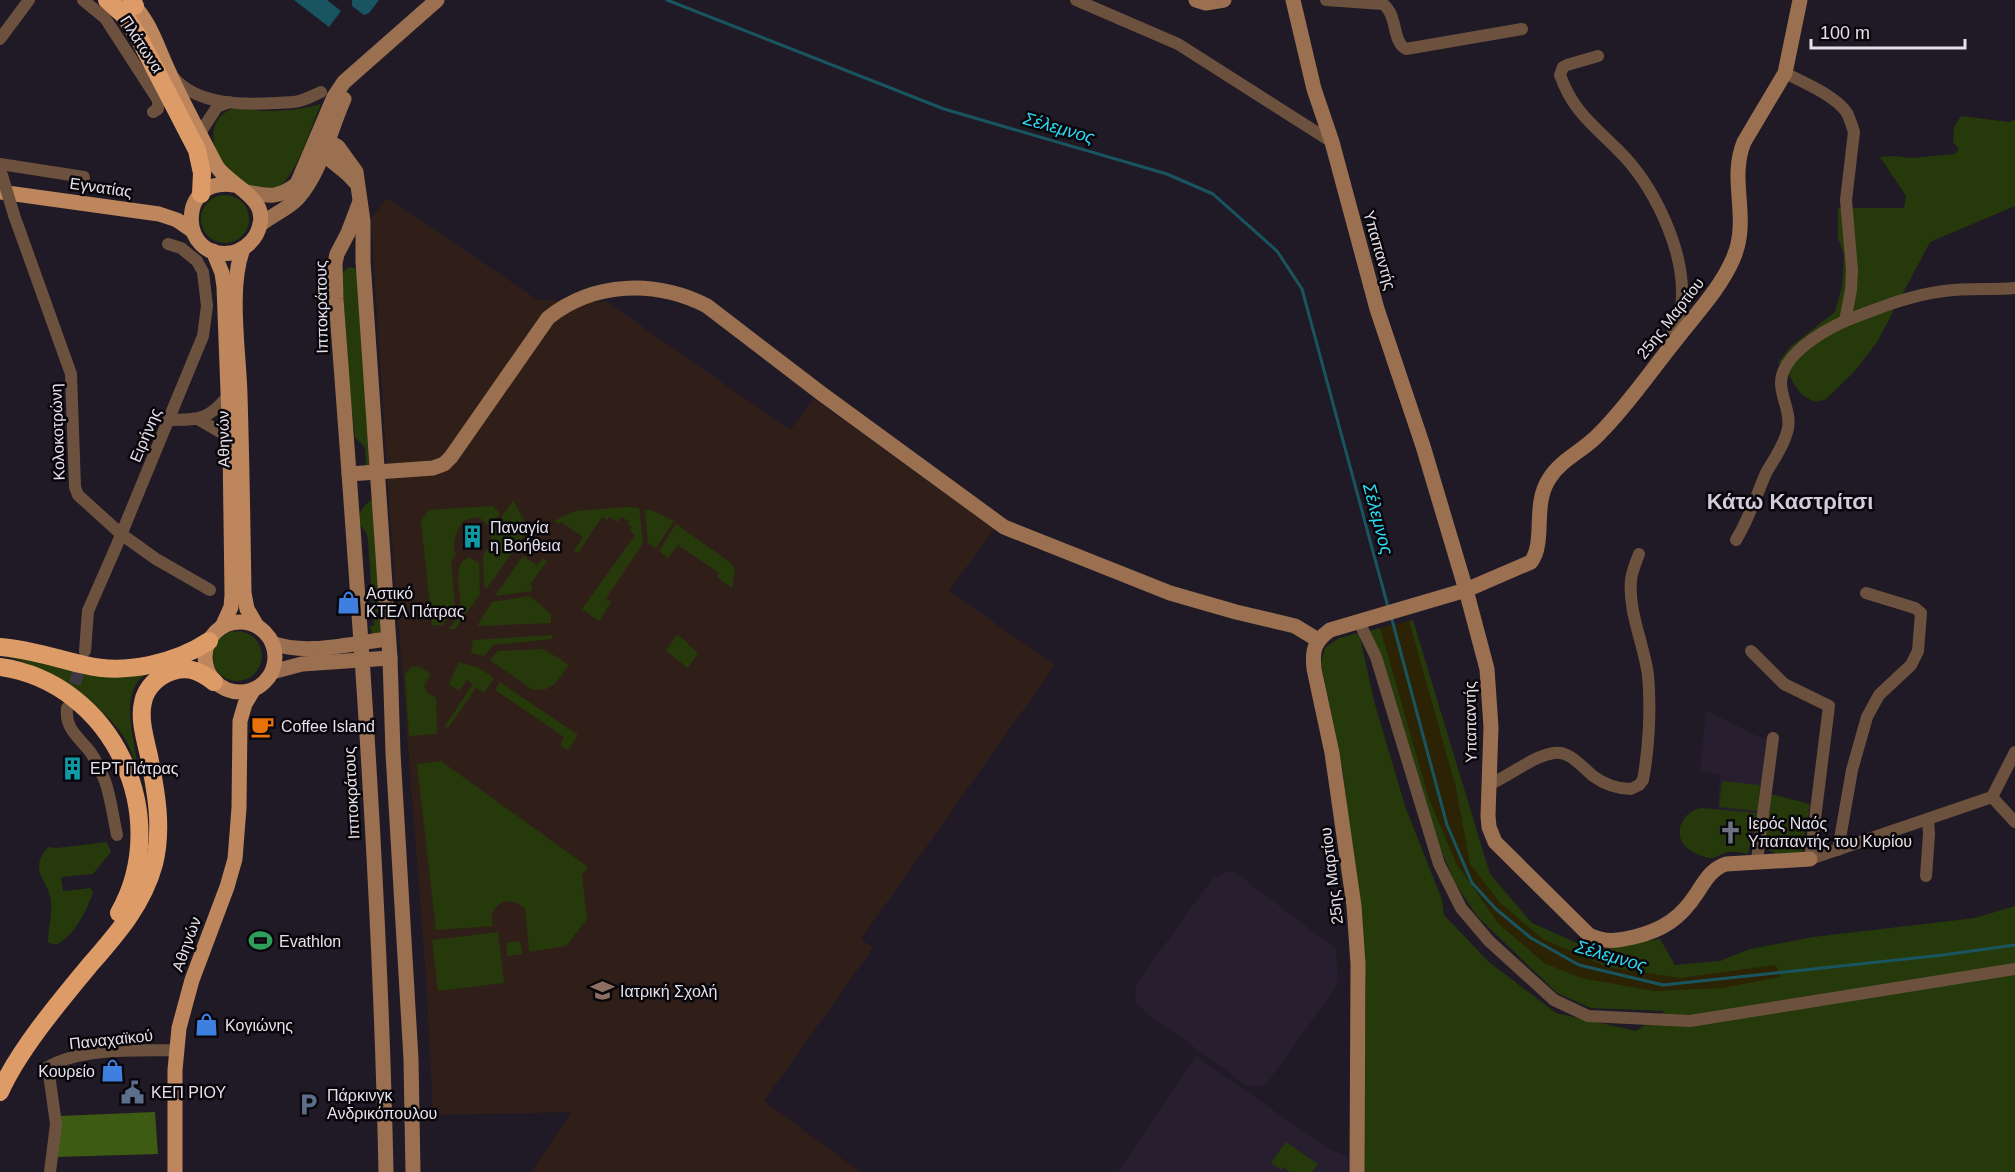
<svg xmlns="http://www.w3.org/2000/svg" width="2015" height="1172" font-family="Arial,sans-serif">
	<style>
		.built { fill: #271e30 }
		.medical { fill: #301f18 }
		.green { fill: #25390b }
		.forest { fill: #3d5b13 }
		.sand { fill: #2b2303 }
		.water { fill: #195560 }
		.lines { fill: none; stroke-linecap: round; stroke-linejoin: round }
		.stream { stroke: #195560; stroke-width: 3 }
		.street-tunnel { stroke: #3e3843; stroke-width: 12; stroke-dasharray: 12 6; stroke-linecap: butt }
		.street { stroke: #6c523e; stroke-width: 12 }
		.secondary { stroke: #9a7050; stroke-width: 15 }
		.primary { stroke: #bd865c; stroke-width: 15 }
		.highway { stroke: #dd9b68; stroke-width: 18 }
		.street-bridge { stroke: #6c523e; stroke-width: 12 }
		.labels { text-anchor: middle; stroke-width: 5; stroke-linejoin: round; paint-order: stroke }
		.street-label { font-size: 16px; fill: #e5e0e9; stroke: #08060b }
		.poi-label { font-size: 16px; fill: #e5e0e9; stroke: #08060b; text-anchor: start }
		.water-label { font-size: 18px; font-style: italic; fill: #2ed9f4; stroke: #08060b }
		.district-label { font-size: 22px; font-weight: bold; fill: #d3cadc; stroke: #08060b }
	</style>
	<rect width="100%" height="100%" fill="#201a26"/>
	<g class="built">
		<path d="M1706 710 1761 738 1769 739 1757 813 1718 809 1720 774 1700 772Z"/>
		<path d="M1232 870 1336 949 1338 984 1265 1086H1247L1135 1004 1136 984 1213 878Z"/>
		<path d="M1196 1056 1329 1149 1348 1157V1172H1118Z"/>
	</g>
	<path class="medical" d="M387 198 538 300 607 302 790 430 814 399 994 529 949 591 1055 665 861 939 873 948 764 1101 860 1172H531L572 1112 433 1115 426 976 389 500 371 218Z"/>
	<g class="green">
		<path d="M321 104C311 127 301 161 286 180 270 200 240 185 225 171 222 168 220 163 219 159 211 141 209 121 229 110 239 106 255 111 266 111 285 111 303 109 321 104Z"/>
		<path d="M1961 116 2009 122 2015 120V206L1930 242 1877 342 1855 371 1826 399 1816 402C1790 393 1797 377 1778 363L1790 347 1835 312 1842 287 1844 254 1838 239V208H1904L1906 196 1880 157 1894 156 1912 158 1955 154 1959 149 1953 142 1954 127Z"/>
		<circle cx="225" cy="219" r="24"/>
		<path d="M351 267 358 269 371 465 366 466 365 448 355 437 349 385 342 274 346 269Z"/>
		<path d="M371 500 373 501 383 632 372 634 370 626H374L368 539 366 532 359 523C359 512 362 507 371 500Z"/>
		<path d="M513 500 529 529 487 588 484 587 483 555 491 543V533Z"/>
		<path d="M492 506 500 513 491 528 479 517 465 520C456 531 451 542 456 554L451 562 455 606 442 626 432 625 421 521 429 510Z"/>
		<path d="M627 507 639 508 643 543 606 598 611 602 599 621 582 609 635 535 630 531 632 527 628 524 629 521 621 517 617 522 610 517 607 520 602 517 578 553 574 551 583 537 561 522 558 524 554 521 575 511Z"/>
		<path d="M645 510H652L674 521 656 548 648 543Z"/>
		<path d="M676 524 731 563 735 571 732 588 717 577 719 573 678 545 668 558 659 551Z"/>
		<path d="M523 556 537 565 543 558 547 561 531 583 532 591 495 596Z"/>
		<path d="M469 557 479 563 480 594 455 629H448C452 625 456 619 459 614 465 596 448 565 469 557Z"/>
		<path d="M530 596 551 614V623L477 626 492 602Z"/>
		<path d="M1413 620 1490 874 1532 923 1593 950 1660 939 1675 965 1720 961 1750 949 1813 937 1975 918 2015 906V1172H1363L1366 985 1343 772 1321 663 1325 648 1339 638 1359 633 1374 701 1405 806 1442 900 1444 915 1490 963 1556 1013 1636 1031 1665 1011 1591 1008 1557 993 1477 916 1455 883 1430 824 1368 631Z"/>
		<circle cx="237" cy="656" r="25"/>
		<path d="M552 635V639L493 645 484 656 471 653 473 640Z"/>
		<path d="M677 635C686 640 690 647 698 653L688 668 666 651Z"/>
		<path d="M544 649 569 665 555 684 546 689 533 690 490 660 498 651Z"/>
		<path d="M7 654 151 671C148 674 143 676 140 679 120 700 136 745 138 771 134 761 131 749 126 740 105 705 45 665 6 657Z"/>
		<path d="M459 662 479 668 494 678 484 693 476 688 448 728 445 726 473 684 467 680 459 691 449 684Z"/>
		<path d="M418 666 431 674 424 686 427 692 436 698 437 734 409 736 405 675 411 667Z"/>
		<path d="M500 682 578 735 568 750 560 745 564 737 495 690Z"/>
		<path d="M441 761 588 867 582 875 587 919 566 946 529 952 525 908 514 902 503 901C493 909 490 913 493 926L436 930 417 764Z"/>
		<path d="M1722 781 1760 785 1758 811 1719 807Z"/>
		<path d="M1770 794 1810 804 1802 854C1788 854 1775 857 1764 846Z"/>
		<path d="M1701 808 1757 813 1748 854C1742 853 1735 851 1729 852 1723 852 1717 858 1712 858 1705 859 1691 852 1686 847 1672 833 1683 811 1701 808Z"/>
		<path d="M107 842 111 852 93 874 61 877 63 891 91 888 93 893C85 913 75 935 56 945L48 942C48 929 52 916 51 904 51 880 26 873 48 847L57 848Z"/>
		<path d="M498 932 504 983 438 991 432 940Z"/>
		<path d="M520 941 522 954 507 956 506 943Z"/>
		<path d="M1286 1142 1318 1164 1312 1172H1290L1283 1167 1281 1170 1271 1163Z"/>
	</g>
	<path class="forest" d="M155 1112 158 1154 56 1157 59 1116Z"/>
	<path class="sand" d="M1409 621 1456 788 1470 864 1501 904 1543 939 1607 967 1680 978 1776 965 1780 977 1722 988 1654 991 1581 978 1544 963 1498 923 1456 863 1429 799 1380 628Z"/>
	<g class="water">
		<path d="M294 0H327L341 11 329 27Z"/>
		<path d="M352 0H379L369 13 364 15 352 6Z"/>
	</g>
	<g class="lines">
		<g class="stream">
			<path d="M667 0 944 109 1167 174 1213 194 1277 251 1302 289 1388 607"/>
			<path d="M1391 616 1447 825 1472 883 1496 909 1531 938 1579 965 1663 985 1943 955 2015 945"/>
		</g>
		<path class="street-tunnel" d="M69 701 83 658"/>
		<g class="street">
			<path d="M83 0 105 18 158 100V109L153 112"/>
			<path d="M1076 0 1178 44 1332 142"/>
			<path d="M1326 0 1383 4C1398 15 1392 42 1406 49L1522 29"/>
			<path d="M0 39 29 0"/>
			<path d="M1598 56 1567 65 1563 67 1560 75C1573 111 1592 124 1618 150 1653 184 1684 248 1682 298 1681 314 1675 323 1672 337L1674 341"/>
			<path d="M174 78C198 105 242 105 276 103 283 102 292 103 299 101 307 99 314 95 321 92"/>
			<path d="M200 133 217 107 229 102"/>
			<path d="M0 164 84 177"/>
			<path d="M14 215 71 374 75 487 78 495 121 534 156 559 210 590"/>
			<path d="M1845 321C1876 309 1910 295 1944 291 1968 288 1991 290 2015 288"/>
			<path d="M198 419 222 433 230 444"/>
			<path d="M169 420C199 420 208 420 228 396"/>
			<path d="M1736 540C1749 519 1756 496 1766 473 1774 459 1785 444 1788 428 1791 412 1781 398 1781 383 1781 355 1823 331 1845 321L1851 290 1852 270 1846 200 1854 132C1852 126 1850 119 1847 113 1836 96 1803 82 1785 73"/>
			<path d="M1359 622 1376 657 1439 864 1461 908 1489 941 1554 1000 1588 1016 1690 1021 2015 969"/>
			<path d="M85 651 88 611 116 547 203 336 207 306 203 272 197 261 181 248 168 244"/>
			<path d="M1751 651 1784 684 1829 706 1810 859 1992 797 2015 752"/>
			<path d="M67 708C65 727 76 735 87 748 95 757 100 769 105 781 111 798 113 817 117 835"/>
			<path d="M1488 785C1509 777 1532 756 1554 753 1569 750 1582 767 1593 776 1604 784 1618 789 1631 789L1639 785 1643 780C1649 748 1651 708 1648 675 1644 644 1628 612 1631 580 1632 571 1636 562 1639 554"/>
			<path d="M1992 797 2015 822"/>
			<path d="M1838 850 1852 770 1867 717 1879 695 1911 665 1918 651 1921 613 1915 608 1866 593"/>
			<path d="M1757 860 1773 738"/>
			<path d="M1926 876 1929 834 1928 820"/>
			<path d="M50 1172 56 1124 48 1067C82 1047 137 1051 176 1050"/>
		</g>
		<g class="secondary">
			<path d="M1196 0 1206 3 1224 0"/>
			<path d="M1293 0 1314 89 1332 142 1377 309 1423 446 1466 590 1487 669 1491 727 1488 816 1489 827 1495 842 1589 935C1606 943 1616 941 1634 937 1663 930 1681 918 1697 893 1705 881 1711 869 1726 864L1810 859"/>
			<path d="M315 142 328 141 338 147 356 172 363 221V261L390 658 393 753 411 1059 413 1172"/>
			<path d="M318 147C327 161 345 168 355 182"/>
			<path d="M247 192C269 197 279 198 297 184L334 97 344 82 437 0"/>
			<path d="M359 204 348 233 337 254 335 263 336 299C358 589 380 881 386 1172"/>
			<path d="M260 225C272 215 288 209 298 198 321 172 330 130 344 99"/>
			<path d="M349 474 433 468 444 464 451 457 548 318C594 281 656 280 707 306L822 394 1004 527 1170 593 1236 612 1295 626 1318 640"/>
			<path d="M272 643C308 656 351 643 388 639"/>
			<path d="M272 672 302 664 390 658"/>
			<path d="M1357 1172 1358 964 1354 906 1332 753 1314 669C1312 650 1314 642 1330 630L1466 590 1531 562C1546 541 1532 505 1549 479 1561 459 1585 450 1600 433 1628 405 1650 372 1675 341 1695 315 1720 289 1733 259 1751 218 1728 181 1744 142L1785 73 1800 0"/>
		</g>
		<g class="primary">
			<path d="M128 0C150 19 157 47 169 72 183 104 201 136 217 167 233 189 275 199 256 235 251 244 241 251 231 253 178 261 177 175 234 185"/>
			<path d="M0 192 159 214 177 220 193 231"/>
			<path d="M243 249C228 287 239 353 240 395 242 461 243 527 244 593L247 609 257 626"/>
			<path d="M213 251 222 273 224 287 230 444 232 595 231 607 222 627"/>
			<circle cx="240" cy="657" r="35"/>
			<path d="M175 1172V1070L179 1028 192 980 227 887 235 859 239 808 240 721 245 704 254 689"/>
		</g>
		<g class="highway">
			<path d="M107 0 125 16 138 36 197 150 202 173 201 194"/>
			<path d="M132 0 135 6"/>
			<path d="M0 647C30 649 57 659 85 665 125 675 176 663 209 641"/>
			<path d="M0 667C113 683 174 816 119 913"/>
			<path d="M0 1092C18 1051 60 1001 89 966 116 935 143 905 154 864 163 828 156 791 149 756 145 738 139 719 143 702 146 687 159 675 173 671 190 666 201 672 214 682"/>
		</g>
		<path class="street-bridge" d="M2 175 14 215"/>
	</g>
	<defs>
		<symbol id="building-bare" viewBox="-9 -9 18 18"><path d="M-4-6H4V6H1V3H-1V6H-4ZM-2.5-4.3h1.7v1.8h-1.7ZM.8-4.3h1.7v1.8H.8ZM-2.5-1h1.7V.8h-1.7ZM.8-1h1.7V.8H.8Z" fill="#0f9aa8" stroke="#08060b" stroke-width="2.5" paint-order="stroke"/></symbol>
		<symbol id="shop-bare" viewBox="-9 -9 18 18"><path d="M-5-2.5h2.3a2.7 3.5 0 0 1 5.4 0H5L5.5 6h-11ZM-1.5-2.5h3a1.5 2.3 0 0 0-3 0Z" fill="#3f7fe0" stroke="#08060b" stroke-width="2.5" paint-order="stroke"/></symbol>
		<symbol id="cafe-bare" viewBox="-9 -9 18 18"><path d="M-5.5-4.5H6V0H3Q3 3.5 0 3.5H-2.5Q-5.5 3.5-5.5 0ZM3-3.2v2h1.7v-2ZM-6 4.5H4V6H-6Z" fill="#e8710a" stroke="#08060b" stroke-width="2.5" paint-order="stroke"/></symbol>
		<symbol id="church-bare" viewBox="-9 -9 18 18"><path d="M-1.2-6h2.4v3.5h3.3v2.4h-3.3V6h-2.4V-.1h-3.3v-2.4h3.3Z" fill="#6b7280" stroke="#08060b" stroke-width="2.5" paint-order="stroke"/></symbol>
		<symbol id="stadium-bare" viewBox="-9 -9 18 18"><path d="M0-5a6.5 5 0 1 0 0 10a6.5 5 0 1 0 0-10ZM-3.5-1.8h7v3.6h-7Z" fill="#2e9e5b" stroke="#08060b" stroke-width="2.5" paint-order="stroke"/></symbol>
		<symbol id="university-bare" viewBox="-9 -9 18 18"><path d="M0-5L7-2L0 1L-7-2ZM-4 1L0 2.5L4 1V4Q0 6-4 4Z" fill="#8d6e63" stroke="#08060b" stroke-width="2.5" paint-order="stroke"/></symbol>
		<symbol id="civic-bare" viewBox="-9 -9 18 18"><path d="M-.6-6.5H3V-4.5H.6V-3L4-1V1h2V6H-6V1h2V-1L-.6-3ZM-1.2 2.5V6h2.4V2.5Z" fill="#5c6f8a" stroke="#08060b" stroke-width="2.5" paint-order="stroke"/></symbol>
		<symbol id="parking-bare" viewBox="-9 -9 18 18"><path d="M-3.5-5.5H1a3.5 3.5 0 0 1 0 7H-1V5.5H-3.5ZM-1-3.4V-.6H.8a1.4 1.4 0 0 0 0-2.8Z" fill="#5c6f8a" stroke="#08060b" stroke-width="2.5" paint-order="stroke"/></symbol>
	</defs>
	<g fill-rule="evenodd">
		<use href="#building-bare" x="456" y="520" width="33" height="33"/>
		<use href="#shop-bare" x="332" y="586" width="33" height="33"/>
		<use href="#cafe-bare" x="246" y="710" width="33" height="33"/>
		<use href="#building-bare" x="56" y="752" width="33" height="33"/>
		<use href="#church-bare" x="1714" y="816" width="33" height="33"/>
		<use href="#stadium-bare" x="244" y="924" width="33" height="33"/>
		<use href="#university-bare" x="586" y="974" width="33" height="33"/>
		<use href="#shop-bare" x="190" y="1008" width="33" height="33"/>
		<use href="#shop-bare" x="96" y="1054" width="33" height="33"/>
		<use href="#civic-bare" x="116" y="1076" width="33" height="33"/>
		<use href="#parking-bare" x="292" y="1088" width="33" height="33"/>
	</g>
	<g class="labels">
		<g class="street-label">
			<text transform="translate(142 44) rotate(57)" y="6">Πλάτωνα</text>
			<text transform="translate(101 187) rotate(8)" y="6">Εγνατίας</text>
			<text transform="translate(1380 250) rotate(74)" y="6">Υπαπαντής</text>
			<text transform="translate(321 307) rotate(-91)" y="6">Ιπποκράτους</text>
			<text transform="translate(1670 318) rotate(-52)" y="6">25ης Μαρτίου</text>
			<text transform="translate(57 432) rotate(-92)" y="6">Κολοκοτρώνη</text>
			<text transform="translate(145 435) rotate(-67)" y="6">Ειρήνης</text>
			<text transform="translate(223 439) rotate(-91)" y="6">Αθηνών</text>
			<text transform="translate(1470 722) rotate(-91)" y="6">Υπαπαντής</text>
			<text transform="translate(351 793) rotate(-93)" y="6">Ιπποκράτους</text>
			<text transform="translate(1331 876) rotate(-97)" y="6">25ης Μαρτίου</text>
			<text transform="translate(186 944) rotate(-70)" y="6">Αθηνών</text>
			<text transform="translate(111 1039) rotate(-6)" y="6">Παναχαϊκού</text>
		</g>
		<g class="poi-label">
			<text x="490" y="533">Παναγία<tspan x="490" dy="18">η Βοήθεια</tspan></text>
			<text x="366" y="599">Αστικό<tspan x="366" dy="18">ΚΤΕΛ Πάτρας</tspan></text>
			<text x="281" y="732">Coffee Island</text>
			<text x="90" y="774">ΕΡΤ Πάτρας</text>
			<text x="1748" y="829">Ιερός Ναός<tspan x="1748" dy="18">Υπαπαντής του Κυρίου</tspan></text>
			<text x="279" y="947">Evathlon</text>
			<text x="620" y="997">Ιατρική Σχολή</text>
			<text x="225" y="1031">Κογιώνης</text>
			<text x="95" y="1077" text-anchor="end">Κουρείο</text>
			<text x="151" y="1098">ΚΕΠ ΡΙΟΥ</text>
			<text x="327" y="1101">Πάρκινγκ<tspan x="327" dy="18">Ανδρικόπουλου</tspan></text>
		</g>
		<g class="water-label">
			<text transform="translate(1059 128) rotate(16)" y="6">Σέλεμνος</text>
			<text transform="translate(1378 519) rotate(75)" y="6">Σέλεμνος</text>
			<text transform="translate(1611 956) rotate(16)" y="6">Σέλεμνος</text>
		</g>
		<g class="district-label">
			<text x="1790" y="509">Κάτω Καστρίτσι</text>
		</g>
	</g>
	<path d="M1811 39v9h154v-9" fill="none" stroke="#e5e0e9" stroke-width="3"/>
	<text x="1820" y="39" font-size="18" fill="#e5e0e9" stroke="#08060b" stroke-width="4.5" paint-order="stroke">100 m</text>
</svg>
